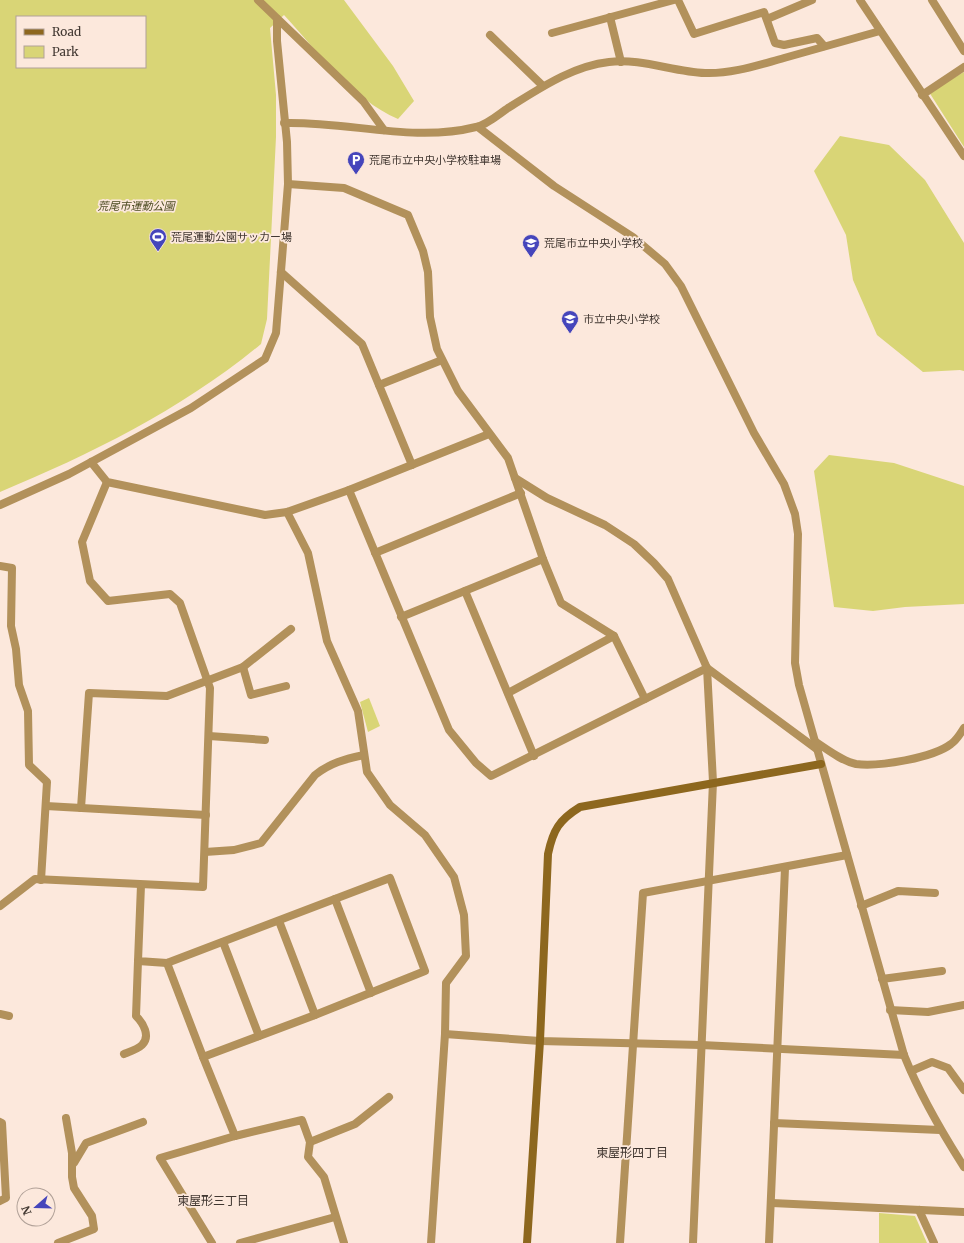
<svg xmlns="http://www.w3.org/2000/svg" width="964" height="1243" font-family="Merriweather,'Noto Sans JP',serif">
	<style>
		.green { fill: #d9d576; fill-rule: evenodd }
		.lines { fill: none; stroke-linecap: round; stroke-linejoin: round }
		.street { stroke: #b2915b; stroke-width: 8 }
		.secondary { stroke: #8d671e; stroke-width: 8 }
		.labels { text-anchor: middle; stroke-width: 3.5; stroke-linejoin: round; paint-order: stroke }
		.poi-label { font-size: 11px; fill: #413731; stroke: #fce8dc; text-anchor: start }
		.park-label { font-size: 11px; font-style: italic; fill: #4c4b21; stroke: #fce8dc }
		.neighbourhood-label { font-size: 12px; fill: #413731; stroke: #fce8dc }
	</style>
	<rect width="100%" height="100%" fill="#fce8dc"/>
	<g class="green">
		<path d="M0 0H344L393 66 414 101 398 119C352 99 318 52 284 15L270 28 276 95V137L267 319 261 344C184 408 92 454 0 492ZM17 17H145V67H17Z"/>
		<path d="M964 72V147L929 92Z"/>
		<path d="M840 136 889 145 925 180 964 243V371L960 370 923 372 877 335 853 280 846 235 814 171Z"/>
		<path d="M829 455 894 463 964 486V604L905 607 873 611 834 607 814 471Z"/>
		<path d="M369 698 380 726 368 732 360 702Z"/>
		<path d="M879 1213 915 1216 927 1243H879Z"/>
	</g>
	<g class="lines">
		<g class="street">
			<path d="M258 0 363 101 384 130"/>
			<path d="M678 0 694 34 764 12 775 43 784 45 817 38 824 46"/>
			<path d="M860 0 964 156"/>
			<path d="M932 0 964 51"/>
			<path d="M610 17 621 62"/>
			<path d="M767 19 812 0"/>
			<path d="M552 33 674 0"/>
			<path d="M490 35 543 86"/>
			<path d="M922 95 964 67"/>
			<path d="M284 123C348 121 413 143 476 127 487 125 499 114 508 108 539 89 572 66 609 62 641 58 674 72 705 73 732 74 758 65 784 58 816 49 848 40 880 31"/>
			<path d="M478 127 554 186 633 237 665 264 681 286 754 433 784 484 795 514 798 534 795 663 799 685 904 1055C920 1095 941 1131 964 1167"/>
			<path d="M288 184 344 188 408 215 423 251 428 272 430 317 437 349 458 391 508 458 543 559 561 603 614 636 645 699"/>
			<path d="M281 272 362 344 412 465"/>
			<path d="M379 385 442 360"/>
			<path d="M91 462 107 482 265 515 287 512 349 490 489 434"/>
			<path d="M515 478 547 498 605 525 634 544 654 563 668 579 707 668 713 782 693 1243"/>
			<path d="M349 490 449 730 476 763 491 776 707 668"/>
			<path d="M0 505 69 474 191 408 265 359 276 333 288 184 287 142 277 41V19"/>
			<path d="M287 512 308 553 327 641 358 711 367 772 390 805 425 835 454 877 464 915 466 956 446 983 445 1034 431 1243"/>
			<path d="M375 553 521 493"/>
			<path d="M0 566 12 568 11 626 16 649 19 685 28 711 29 765 47 782 41 880"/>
			<path d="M465 591 534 756"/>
			<path d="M401 617 543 559"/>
			<path d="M243 667 251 695 286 686"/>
			<path d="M707 668 818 750"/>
			<path d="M508 693 614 636"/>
			<path d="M209 736 265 740"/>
			<path d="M816 742C828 750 842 761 856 764 878 767 933 758 951 744 957 740 960 734 964 728"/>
			<path d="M46 806 206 815"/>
			<path d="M81 808 89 693 167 696 243 667 291 629"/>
			<path d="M205 852 234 850 261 843 315 775C330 763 345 759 364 755"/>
			<path d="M141 885 138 961 167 963 390 878 425 971 315 1015 203 1057"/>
			<path d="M335 899 371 993"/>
			<path d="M0 906 35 879 203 887 210 688 180 603 170 594 108 601 90 581 82 542 107 482"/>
			<path d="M861 906 898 891 935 893"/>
			<path d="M279 921 315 1015"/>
			<path d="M223 942 259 1036"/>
			<path d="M167 963 203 1057 235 1136"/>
			<path d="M882 979 942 971"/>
			<path d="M890 1010 928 1012 964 1005"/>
			<path d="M0 1014 9 1016"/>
			<path d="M445 1034 540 1041 701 1045 904 1055"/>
			<path d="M124 1054C129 1052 138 1049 142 1045 151 1036 143 1023 136 1016L138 961"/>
			<path d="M911 1071 932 1062 948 1068 964 1090"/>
			<path d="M0 1122 2 1123 6 1198 0 1201"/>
			<path d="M774 1123 940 1130"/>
			<path d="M310 1142 355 1124 389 1097"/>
			<path d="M74 1163 86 1143 143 1122"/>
			<path d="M772 1203 964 1212"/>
			<path d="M919 1210 934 1243"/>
			<path d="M58 1243 94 1229 92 1216 74 1188 72 1177V1153L66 1118"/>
			<path d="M212 1243 160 1158 235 1136 302 1120 310 1142 308 1157 324 1177 344 1243"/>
			<path d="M240 1243 335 1217"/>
			<path d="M620 1243 643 893 847 855"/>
			<path d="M769 1243 785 868"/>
		</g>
		<path class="secondary" d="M527 1243 540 1041 548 854C553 830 559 820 580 807L821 764"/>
	</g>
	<defs>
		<symbol id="parking-pin" viewBox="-11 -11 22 30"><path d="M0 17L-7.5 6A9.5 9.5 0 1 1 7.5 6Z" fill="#4545bb" stroke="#fce8dc"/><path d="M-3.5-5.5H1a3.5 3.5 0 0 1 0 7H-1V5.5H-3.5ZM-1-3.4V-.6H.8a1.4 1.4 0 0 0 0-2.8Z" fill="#fff"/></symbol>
		<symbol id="stadium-pin" viewBox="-11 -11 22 30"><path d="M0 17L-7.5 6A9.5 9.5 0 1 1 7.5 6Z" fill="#4545bb" stroke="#fce8dc"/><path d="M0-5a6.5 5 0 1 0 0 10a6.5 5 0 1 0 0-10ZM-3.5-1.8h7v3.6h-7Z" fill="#fff"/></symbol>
		<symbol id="school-pin" viewBox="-11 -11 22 30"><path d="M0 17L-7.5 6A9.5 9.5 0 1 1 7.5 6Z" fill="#4545bb" stroke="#fce8dc"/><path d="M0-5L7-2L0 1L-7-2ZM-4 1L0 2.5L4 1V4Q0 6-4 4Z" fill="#fff"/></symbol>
	</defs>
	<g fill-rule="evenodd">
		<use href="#parking-pin" x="346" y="150" width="20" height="27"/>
		<use href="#stadium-pin" x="148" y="227" width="20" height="27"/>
		<use href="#school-pin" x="521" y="233" width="20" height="27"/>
		<use href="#school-pin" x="560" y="309" width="20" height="27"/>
	</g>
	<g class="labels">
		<g class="poi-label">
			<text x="369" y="164">荒尾市立中央小学校駐車場</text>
			<text x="171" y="241">荒尾運動公園サッカー場</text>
			<text x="544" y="247">荒尾市立中央小学校</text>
			<text x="583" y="323">市立中央小学校</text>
		</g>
		<g class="park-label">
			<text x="136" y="210">荒尾市運動公園</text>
		</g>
		<g class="neighbourhood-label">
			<text x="632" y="1157">東屋形四丁目</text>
			<text x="213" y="1205">東屋形三丁目</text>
		</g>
	</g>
	<rect x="16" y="16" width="130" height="52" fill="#fce8dc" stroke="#b1a198"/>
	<rect x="24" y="29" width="20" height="6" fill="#8d671e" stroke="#b1a198"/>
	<text x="52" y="36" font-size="12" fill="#413731">Road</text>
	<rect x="24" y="46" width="20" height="12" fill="#d9d576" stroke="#b1a198"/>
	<text x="52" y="56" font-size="12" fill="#413731">Park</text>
	<g transform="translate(36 1207) rotate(250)"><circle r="19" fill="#fce8dc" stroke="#b1a198"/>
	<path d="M0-3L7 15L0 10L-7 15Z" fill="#4545bb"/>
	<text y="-6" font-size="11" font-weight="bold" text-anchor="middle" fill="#413731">N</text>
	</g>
</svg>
